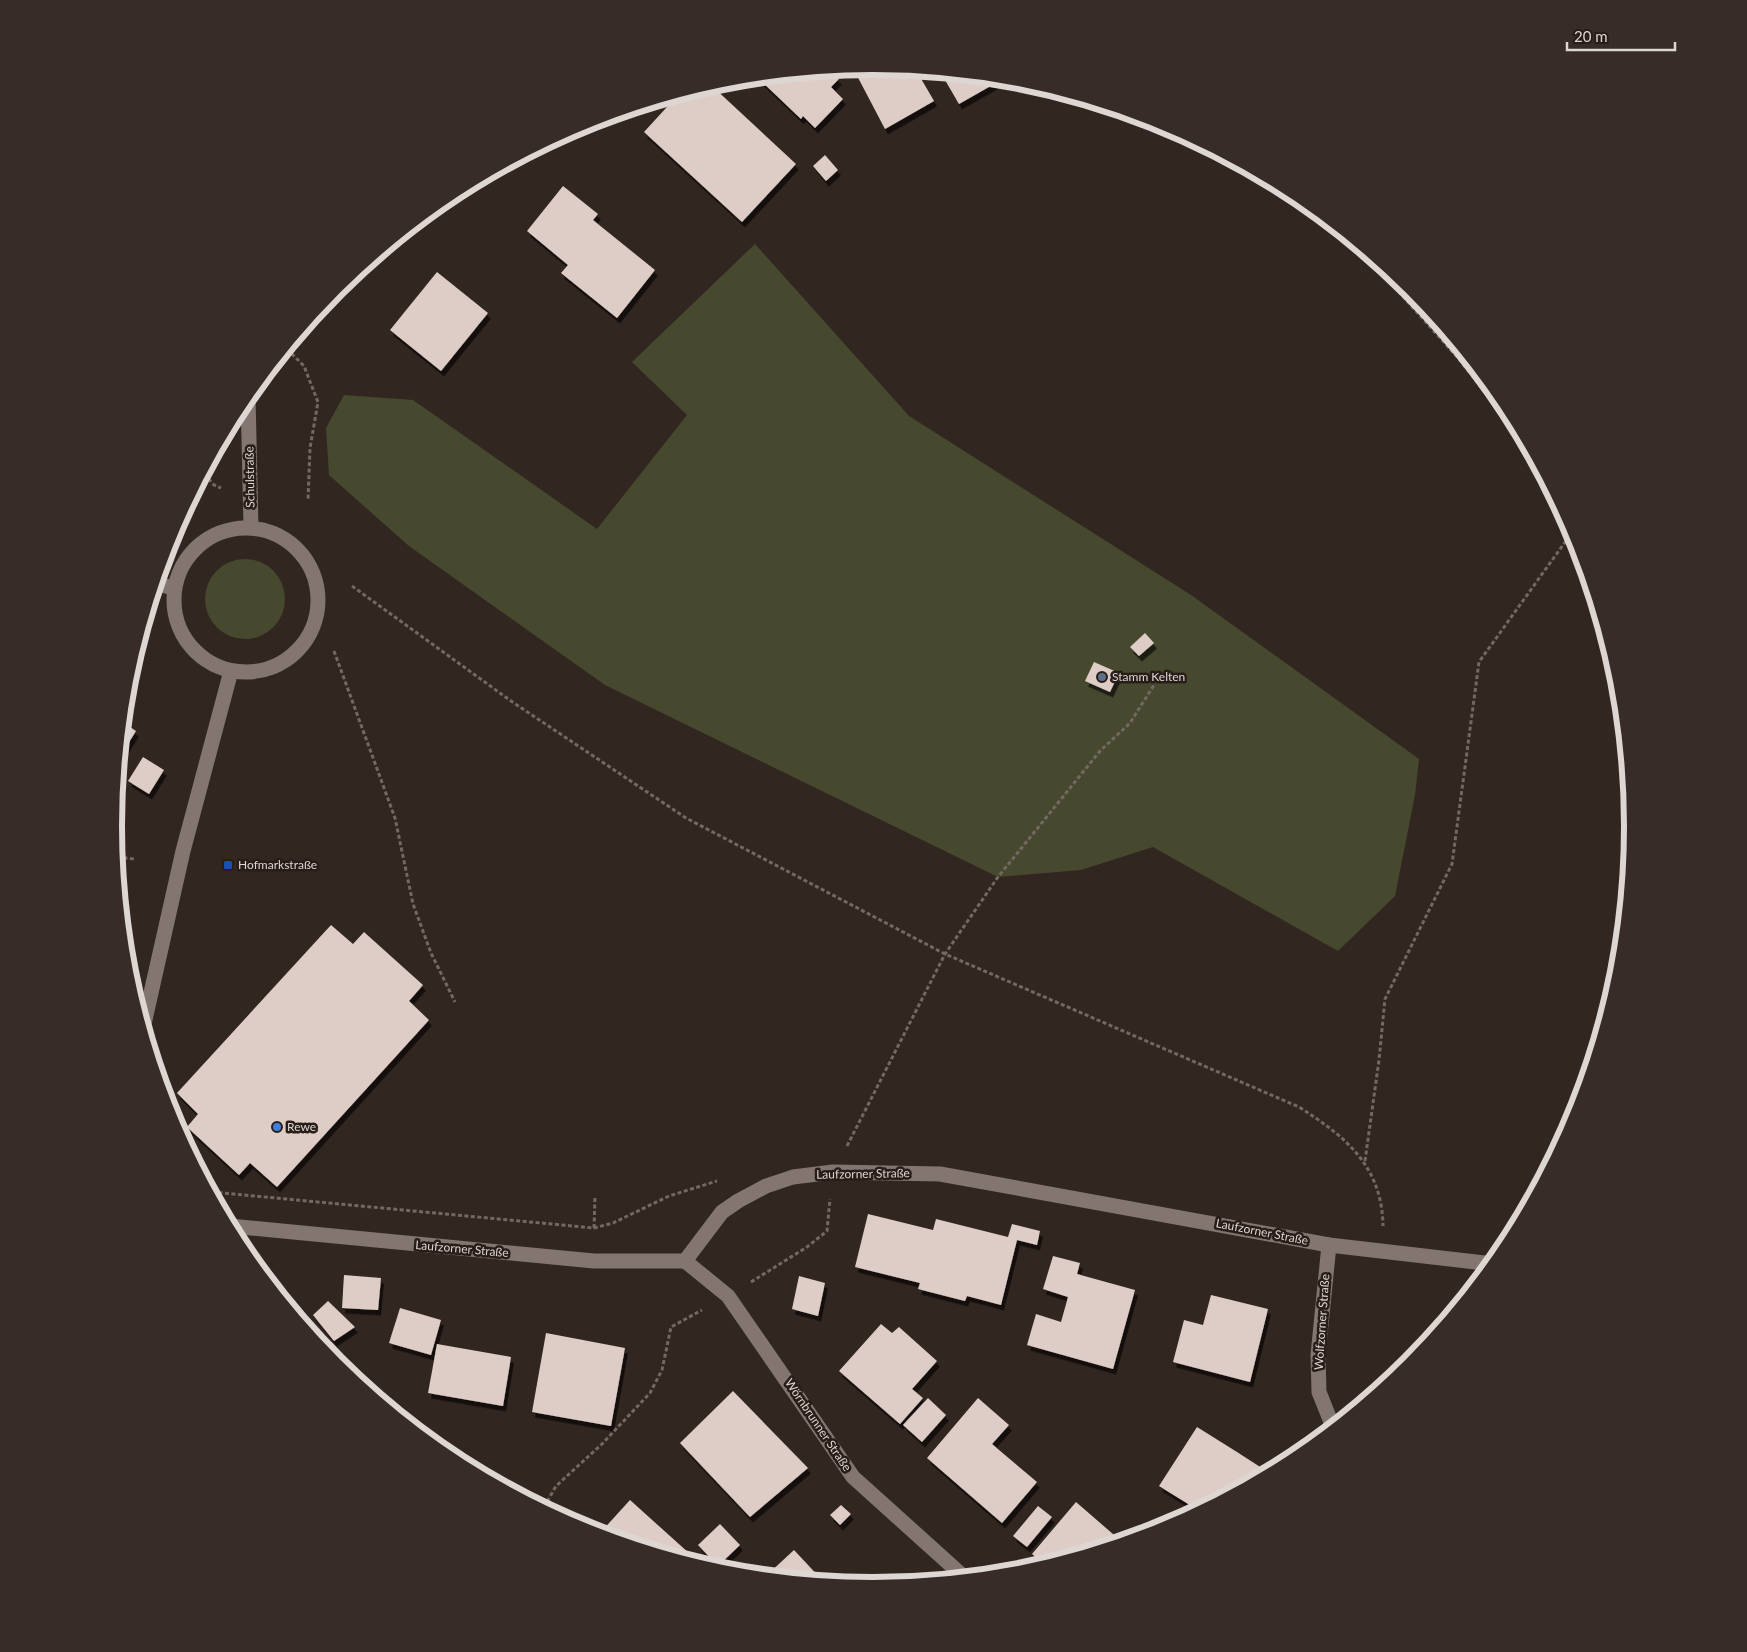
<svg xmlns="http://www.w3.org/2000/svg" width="1747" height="1652" font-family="Lato,sans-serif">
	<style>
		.green { fill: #47492f }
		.building { fill: #ddcdc6; filter: url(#shadow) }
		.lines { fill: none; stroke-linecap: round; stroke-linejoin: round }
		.path { stroke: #736864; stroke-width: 3; stroke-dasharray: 4 2.5; stroke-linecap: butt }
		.minor { stroke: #83756f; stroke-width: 15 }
		.service-dot { fill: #5c6f8a; stroke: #281d18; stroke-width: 2 }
		.transit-dot { fill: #1a4fb4; stroke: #281d18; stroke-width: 2 }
		.shop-dot { fill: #3f7fe0; stroke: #281d18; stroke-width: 2 }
		.labels { text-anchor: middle; stroke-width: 5; stroke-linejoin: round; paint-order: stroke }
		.street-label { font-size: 12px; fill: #ded6d3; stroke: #281d18 }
		.poi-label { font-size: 12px; fill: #ded6d3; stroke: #281d18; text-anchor: start }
		.rim { fill: none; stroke: #ded6d3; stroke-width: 6 }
	</style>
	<defs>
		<filter id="shadow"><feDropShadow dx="3" dy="5.5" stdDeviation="0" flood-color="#0009"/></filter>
	</defs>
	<rect width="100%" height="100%" fill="#322621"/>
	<g class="green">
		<path d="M755 244 909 416 1191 595 1419 759 1415 795 1395 896 1338 951 1153 847 1081 870 998 877 605 685 409 546 329 475 326 428 344 395 413 400 597 529 687 415 632 362Z"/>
		<circle cx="245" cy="599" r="40"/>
	</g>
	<g class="building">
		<path d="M874 66 916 70 934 101 885 129 853 68Z"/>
		<path d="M829 71 839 79 831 87 843 99 815 128 803 116 801 119 758 78Z"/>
		<path d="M941 73 969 76 1003 79 959 104Z"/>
		<path d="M711 85 796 164 742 222 644 132 678 95Z"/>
		<path d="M825 155 838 170 826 181 813 166Z"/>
		<path d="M563 186 598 214 593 220 655 270 617 318 561 273 568 265 527 231Z"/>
		<path d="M437 272 488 313 441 371 390 330Z"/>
		<path d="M1145 633 1154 643 1139 656 1130 647Z"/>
		<path d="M1094 662 1119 673 1110 692 1085 681Z"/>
		<path d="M124 723 136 731 121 755 122 746Z"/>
		<path d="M143 757 164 770 149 794 128 781Z"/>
		<path d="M331 925 353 944 364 932 423 985 409 1001 429 1020 277 1187 250 1163 239 1175 187 1127 198 1114 177 1093Z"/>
		<path d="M868 1214 933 1230 936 1219 1008 1237 1012 1224 1040 1231 1037 1245 1017 1240 1001 1305 967 1296 965 1301 918 1289 920 1283 855 1267Z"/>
		<path d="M1053 1256 1080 1263 1077 1274 1135 1290 1113 1369 1027 1345 1036 1314 1061 1322 1068 1297 1043 1289Z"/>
		<path d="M344 1275 381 1278 378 1310 342 1308Z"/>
		<path d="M799 1276 825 1283 818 1316 792 1309Z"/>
		<path d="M1211 1295 1268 1309 1250 1382 1173 1362 1184 1320 1203 1325Z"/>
		<path d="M328 1301 355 1327 334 1341 313 1315Z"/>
		<path d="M400 1308 441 1320 431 1355 389 1343Z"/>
		<path d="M881 1324 892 1333 899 1327 937 1361 912 1389 923 1398 900 1424 839 1371Z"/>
		<path d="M546 1333 625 1348 611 1426 532 1412Z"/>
		<path d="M437 1344 511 1357 503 1406 428 1393Z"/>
		<path d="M353 1370 378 1395 377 1396 350 1374Z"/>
		<path d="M733 1391 808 1468 750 1517 680 1443Z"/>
		<path d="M928 1398 946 1415 922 1442 903 1425Z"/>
		<path d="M978 1398 1009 1425 992 1444 1037 1482 1002 1523 927 1458Z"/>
		<path d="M1197 1427 1237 1452 1268 1472 1198 1510 1159 1486Z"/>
		<path d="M630 1500 690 1554 686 1559 600 1533Z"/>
		<path d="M1076 1502 1121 1541 1044 1564 1032 1554Z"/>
		<path d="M841 1505 851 1514 840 1525 830 1515Z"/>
		<path d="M1038 1506 1052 1517 1027 1547 1013 1536Z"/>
		<path d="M720 1524 740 1545 718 1566 698 1545Z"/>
		<path d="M794 1550 823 1581 767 1575Z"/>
	</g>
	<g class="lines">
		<g class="path">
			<path d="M1355 243 1458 358 1528 447"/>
			<path d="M287 349 304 366 318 402 310 448 308 501"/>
			<path d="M204 474 214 485 221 488"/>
			<path d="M352 586 511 701 686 818 945 954 1299 1107C1346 1137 1382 1166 1383 1226"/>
			<path d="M334 651 395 818 413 904 431 953 455 1002"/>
			<path d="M117 857 135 859"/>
			<path d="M847 1146 945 954 998 877 1100 751 1130 723 1154 685"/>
			<path d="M1365 1161 1379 1060 1385 999 1452 864 1479 662 1573 531"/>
			<path d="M212 1192 594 1228 613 1223 669 1196 717 1181"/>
			<path d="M594 1228 595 1196"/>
			<path d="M751 1282 807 1247 827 1231 830 1199"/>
			<path d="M544 1507 556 1486 602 1444 650 1393 662 1370 671 1327 702 1310"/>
		</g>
		<g class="minor">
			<path d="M248 396 251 527"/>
			<circle cx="246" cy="600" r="72"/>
			<path d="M157 584 174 588"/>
			<path d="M144 1024 183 851 231 671"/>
			<path d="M230 1226 594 1261H685"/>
			<path d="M1329 1245 1318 1355 1319 1392 1333 1427"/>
			<path d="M685 1261 722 1212 738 1201 766 1186 793 1177 833 1172 940 1174 1329 1245 1493 1264"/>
			<path d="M685 1261 728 1296 853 1477 964 1577"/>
		</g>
	</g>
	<circle class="service-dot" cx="1102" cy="677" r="5"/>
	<rect class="transit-dot" x="223" y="860" width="10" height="10" rx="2.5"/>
	<circle class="shop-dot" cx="277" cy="1127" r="5"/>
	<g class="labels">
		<g class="street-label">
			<text transform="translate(250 477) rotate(-91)" y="4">Schulstraße</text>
			<text transform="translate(863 1174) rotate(-1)" y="4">Laufzorner Straße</text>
			<text transform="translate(1262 1232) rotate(11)" y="4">Laufzorner Straße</text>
			<text transform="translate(462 1249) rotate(5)" y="4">Laufzorner Straße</text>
			<text transform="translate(1322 1322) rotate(-86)" y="4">Wolfzorner Straße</text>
			<text transform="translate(818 1425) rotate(56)" y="4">Wörnbrunner Straße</text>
		</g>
		<g class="poi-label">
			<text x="1112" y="681">Stamm Kelten</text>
			<text x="238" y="869">Hofmarkstraße</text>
			<text x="287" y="1131">Rewe</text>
		</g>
	</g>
	<path d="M0 0H1747V1652H0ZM122 826a751 751 0 1 1 1502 0a751 751 0 1 1-1502 0Z" fill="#372c27" fill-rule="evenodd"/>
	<path class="rim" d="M122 826a751 751 0 1 1 1502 0a751 751 0 1 1-1502 0Z"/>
	<path d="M1567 42v8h108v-8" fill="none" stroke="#ded6d3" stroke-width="2.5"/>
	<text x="1574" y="42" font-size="15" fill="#ded6d3" stroke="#281d18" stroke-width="4" paint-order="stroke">20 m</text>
</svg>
